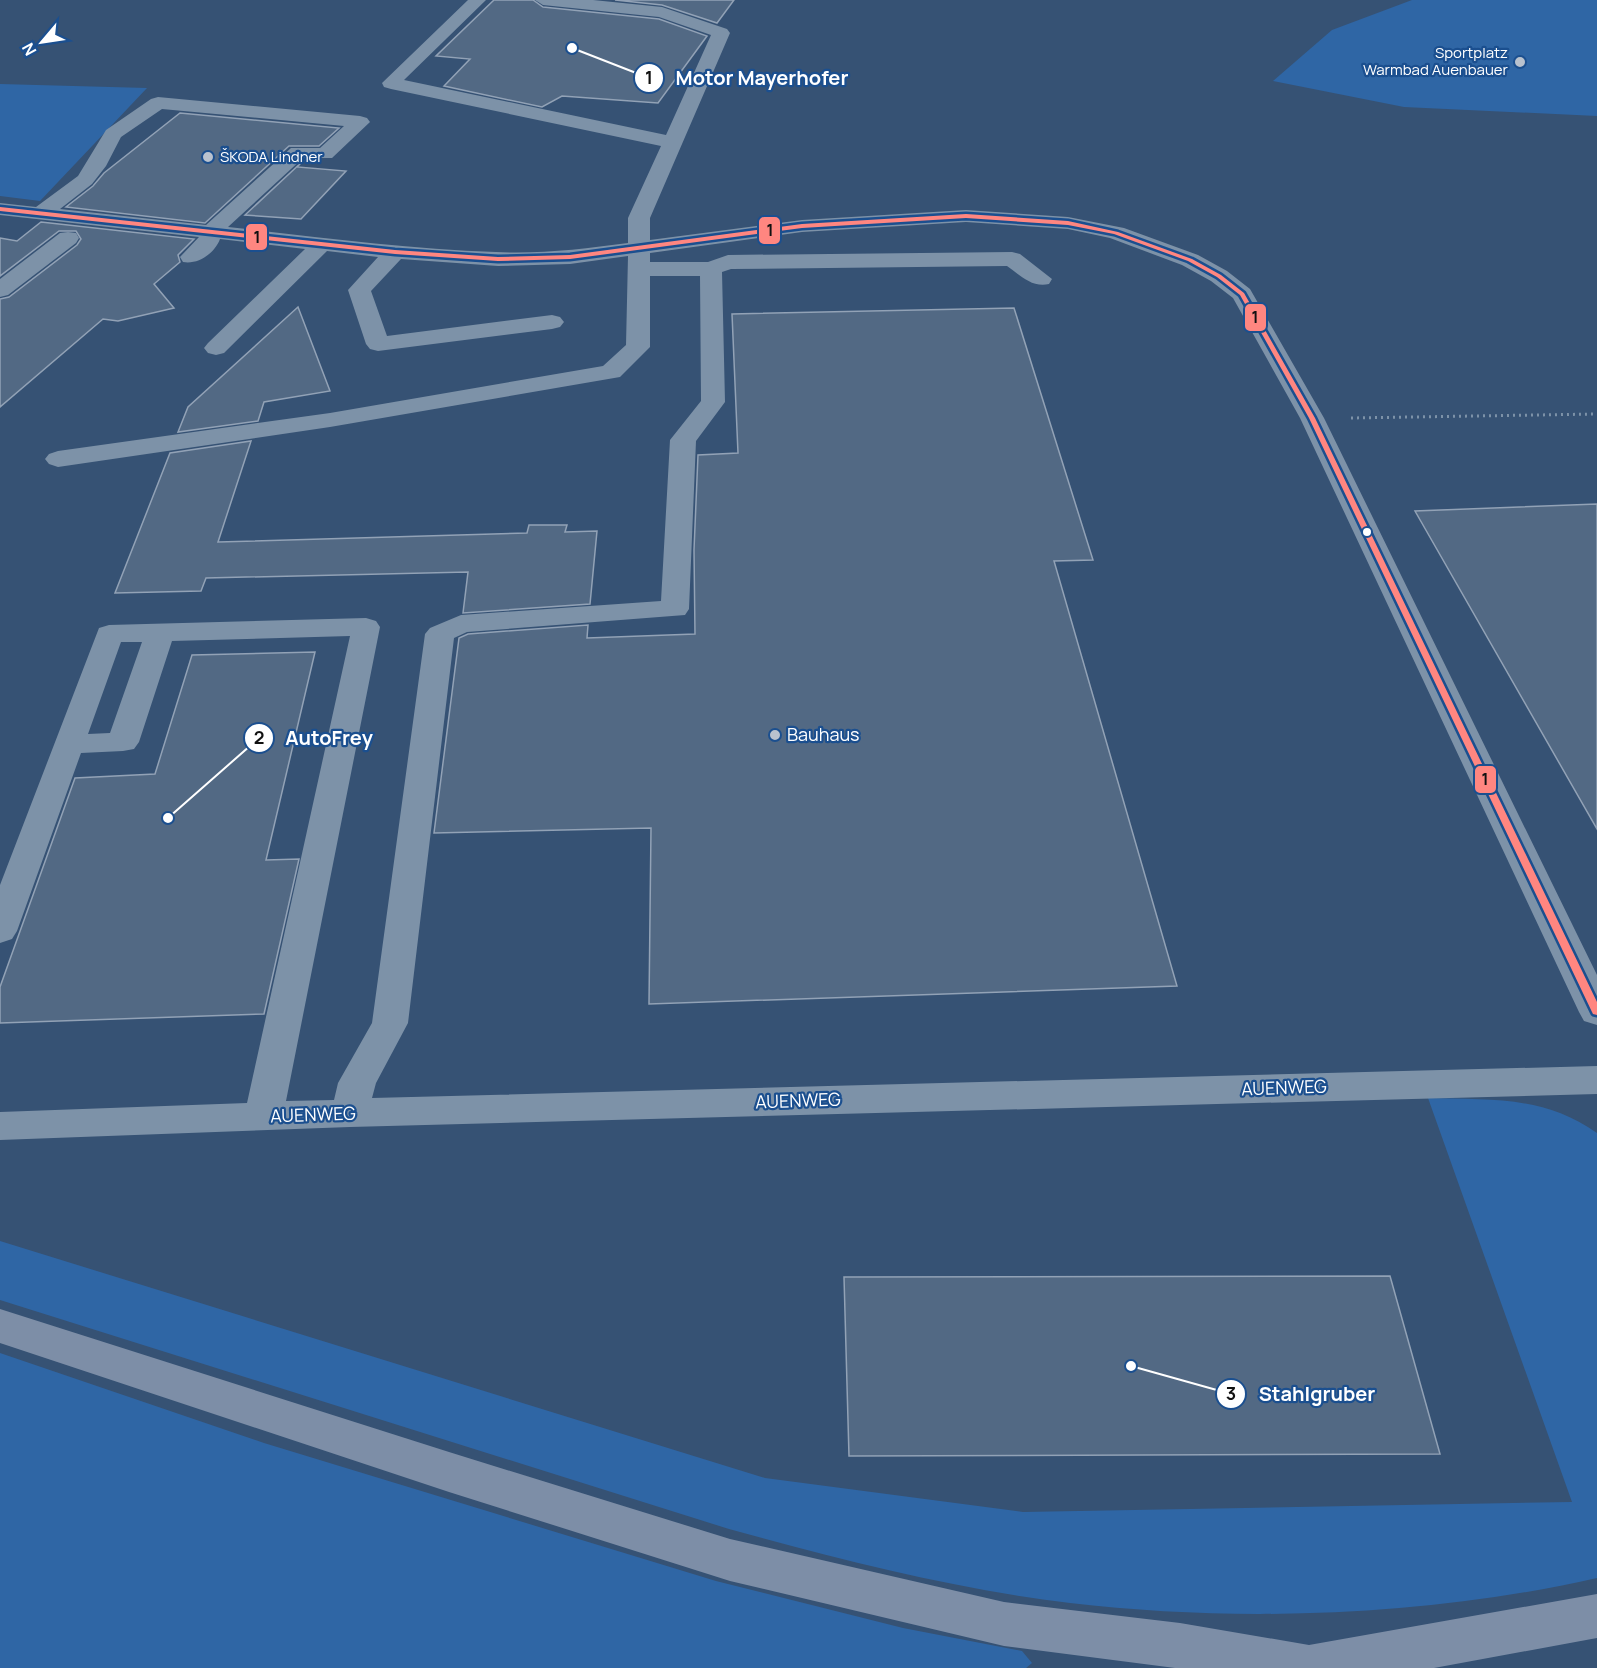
<svg xmlns="http://www.w3.org/2000/svg" width="1597" height="1668" font-family="Manrope,sans-serif">
	<style>
		.green { fill: #2f66a5 }
		.building { fill: #526984; stroke: #92a2b6; stroke-width: 1.5 }
		.lines { fill: none; stroke-linecap: round; stroke-linejoin: round }
		.path { stroke: #7d92a8; stroke-width: 3; stroke-dasharray: 2 4; stroke-linecap: butt }
		.minor { fill: #7d92a8; fill-rule: evenodd }
		.major { fill: #7d8ea7; fill-rule: evenodd }
		.bus-1-casing { stroke: #1b4f8f; stroke-width: 5 }
		.bus-1 { fill: #ff8680; fill-rule: evenodd }
		.poi-dot { fill: #b9c2ce; stroke: #1b4f8f; stroke-width: 2 }
		.bus-dot { fill: #fff; stroke: #1b4f8f; stroke-width: 2 }
		.labels { text-anchor: middle; stroke-width: 4.5; stroke-linejoin: round; paint-order: stroke }
		.far-poi-label { font-size: 15px; fill: #fff; stroke: #1b4f8f; text-anchor: end }
		.poi-label { font-size: 18px; fill: #fff; stroke: #1b4f8f; text-anchor: start }
		.street-label { font-size: 18px; fill: #fff; stroke: #1b4f8f }
		.leader { fill: none; stroke: #fff; stroke-width: 2 }
		.callout-dot { fill: #fff; stroke: #1b4f8f; stroke-width: 2 }
		.mark-label { font-size: 18px; text-anchor: middle; font-weight: bold; fill: #111 }
		.callout-label { font-size: 20px; text-anchor: middle; font-weight: bold; fill: #fff; stroke: #1b4f8f; stroke-width: 4.5; stroke-linejoin: round; paint-order: stroke }
		.line-badge { stroke: #1b4f8f; stroke-width: 2 }
		.pale-badge-label { font-size: 16px; text-anchor: middle; font-weight: bold; fill: #111 }
	</style>
	<rect width="100%" height="100%" fill="#365274"/>
	<g class="green">
		<path d="M1412 0H1597V116L1404 107 1273 81 1332 30Z"/>
		<path d="M0 84 147 88 40 201 0 196Z"/>
		<path d="M1428 1098C1490 1100 1543 1095 1597 1133V1578C1430 1616 1240 1623 1070 1603 954 1589 841 1560 729 1529L0 1300V1241L765 1478 1023 1512 1572 1502Z"/>
		<path d="M0 1353 264 1443 716 1581 903 1628 1022 1651 1032 1663 1026 1668H0Z"/>
	</g>
	<g class="building">
		<path d="M494 0H533L543 7 659 19 707 36 658 103 562 96 542 107 444 86 470 59 436 56Z"/>
		<path d="M615 0H734L717 23 662 5Z"/>
		<path d="M180 113 339 128 319 146H289L205 223 66 207 93 186 104 173Z"/>
		<path d="M304 160 297 167 346 171 301 219 245 215Z"/>
		<path d="M41 222 194 239 178 255 180 262 154 284 174 308 118 321 103 319 0 407V299L9 297 77 245 81 239 76 231H59L0 276V238L17 241Z"/>
		<path d="M298 307 330 391 264 402 258 421 178 432 188 407Z"/>
		<path d="M1014 308 1093 560 1054 561 1177 986 649 1004 651 828 434 833 459 638 468 634 588 625 587 638 695 634 694 550 698 455 738 453 732 314Z"/>
		<path d="M251 441 218 542 527 533 529 525H567L565 532 597 531 590 604 463 613 468 572 206 578 201 591 115 593 170 453Z"/>
		<path d="M1597 504V829L1415 511Z"/>
		<path d="M315 652 266 860 299 859 264 1014 0 1023V987L75 778 155 774 192 655Z"/>
		<path d="M1390 1276 1440 1454 849 1456 844 1277Z"/>
	</g>
	<g class="lines">
		<path class="path" d="M1351 418 1597 414"/>
		<g class="minor">
			<path d="M468 0H486L404 80 666 135 711 35 659 17 543 5 535 0H593L662 7 727 29 730 33 650 218V240L802 220 966 210 1068 217 1124 228 1198 255 1227 271 1250 289 1324 418 1597 975V1025L1584 1021 1579 1012 1300 418 1233 298 1211 281 1182 265 1110 238 1068 229 966 222 802 232 650 253V262H708L728 255 1012 252 1020 254 1052 279 1049 284C1032 288 1020 275 1007 266L731 269 722 272 725 402 696 441 689 609 685 615 467 632 454 638 408 1023 376 1083 372 1098 1597 1066V1094L350 1127 0 1140V1112L247 1103 350 636 172 641 139 742 134 749 123 751 81 753 17 931 12 939 0 943V885L99 628 109 625 366 618 376 621 380 627 286 1101 334 1100 338 1083 372 1023 425 634 430 628 461 615 661 601 670 440 701 401 700 276H650V347L620 377 330 427 58 467 49 464 45 459 49 454 58 451 330 413 603 366 626 345 628 256 570 264 498 266 401 259 371 291 387 336 552 315 560 317 564 322 560 327 552 329 378 351 370 349 366 344 348 290 378 257 327 251 224 353 216 355 208 353 204 348 208 343 305 249 220 239C215 253 198 265 183 262L180 257 199 237 0 215V203L36 207 78 176 106 130 151 99 158 97 360 116 367 118 370 122 332 158H303L228 227C317 237 407 249 496 252 540 254 584 249 628 243V218L661 146 391 89 384 87 382 83ZM162 109 344 126 320 148H291L206 225 60 209 92 184 106 166 121 137ZM121 642H142L110 733 88 734Z"/>
			<path d="M68 232 76 233 79 238 76 243 8 295 0 297V279L60 233Z"/>
		</g>
		<path class="major" d="M0 1309 449 1452 730 1539 1004 1602 1180 1623 1309 1645 1597 1594V1638L1434 1668H1175L1004 1646 730 1581 449 1492 0 1343Z"/>
		<defs>
			<path id="bus-1" d="M0 207 395 250 498 257 570 255 802 224 966 214 1068 221 1118 232 1192 259 1221 275 1244 293 1315 418 1597 1002V1015L1593 1014 1592 1012 1309 418 1240 295 1217 277 1188 261 1114 234 1068 225 966 218 802 228 570 259 498 261 395 254 0 211Z"/>
		</defs>
		<use href="#bus-1" class="bus-1-casing"/>
		<use href="#bus-1" class="bus-1"/>
	</g>
	<g class="poi-dot">
		<circle cx="1520" cy="62" r="6"/>
		<circle cx="208" cy="157" r="6"/>
		<circle cx="775" cy="735" r="6"/>
	</g>
	<circle class="bus-dot" cx="1367" cy="532" r="5"/>
	<g class="labels">
		<g class="far-poi-label">
			<text x="1508" y="58">Sportplatz<tspan x="1508" dy="17">Warmbad Auenbauer</tspan></text>
			<text x="220" y="162" text-anchor="start">ŠKODA Lindner</text>
		</g>
		<g class="poi-label">
			<text x="787" y="741">Bauhaus</text>
		</g>
		<g class="street-label">
			<text transform="translate(1284 1088) rotate(-2)" y="6">AUENWEG</text>
			<text transform="translate(798 1101) rotate(-2)" y="6">AUENWEG</text>
			<text transform="translate(313 1115) rotate(-2)" y="6">AUENWEG</text>
		</g>
	</g>
	<path class="leader" d="M572 48L649 78M168 818L259 738M1131 1366L1231 1394"/>
	<g class="callout-dot">
		<circle cx="572" cy="48" r="6"/>
		<circle cx="168" cy="818" r="6"/>
		<circle cx="1131" cy="1366" r="6"/>
		<circle cx="649" cy="78" r="15"/>
		<circle cx="259" cy="738" r="15"/>
		<circle cx="1231" cy="1394" r="15"/>
	</g>
	<g class="mark-label">
		<text x="649" y="84">1</text>
		<text x="259" y="744">2</text>
		<text x="1231" y="1400">3</text>
	</g>
	<g class="callout-label">
		<text x="762" y="85">Motor Mayerhofer</text>
		<text x="329" y="745">AutoFrey</text>
		<text x="1317" y="1401">Stahlgruber</text>
	</g>
	<g class="line-badge">
		<rect x="758" y="216" width="23" height="29" rx="6" fill="#ff8680"/>
		<rect x="245" y="223" width="23" height="28" rx="6" fill="#ff8680"/>
		<rect x="1244" y="303" width="23" height="29" rx="6" fill="#ff8680"/>
		<rect x="1474" y="765" width="23" height="29" rx="6" fill="#ff8680"/>
	</g>
	<g class="pale-badge-label">
		<text x="770" y="236">1</text>
		<text x="257" y="243">1</text>
		<text x="1255" y="323">1</text>
		<text x="1485" y="785">1</text>
	</g>
	<g transform="translate(42 42) rotate(241)" stroke="#1b4f8f" stroke-width="4.5" paint-order="stroke">
	<path d="M0-4.5L10 22L0 15L-10 22Z" fill="#ffffff"/>
	<text y="-9" font-size="16" font-weight="bold" text-anchor="middle" fill="#ffffff">N</text>
	</g>
</svg>
